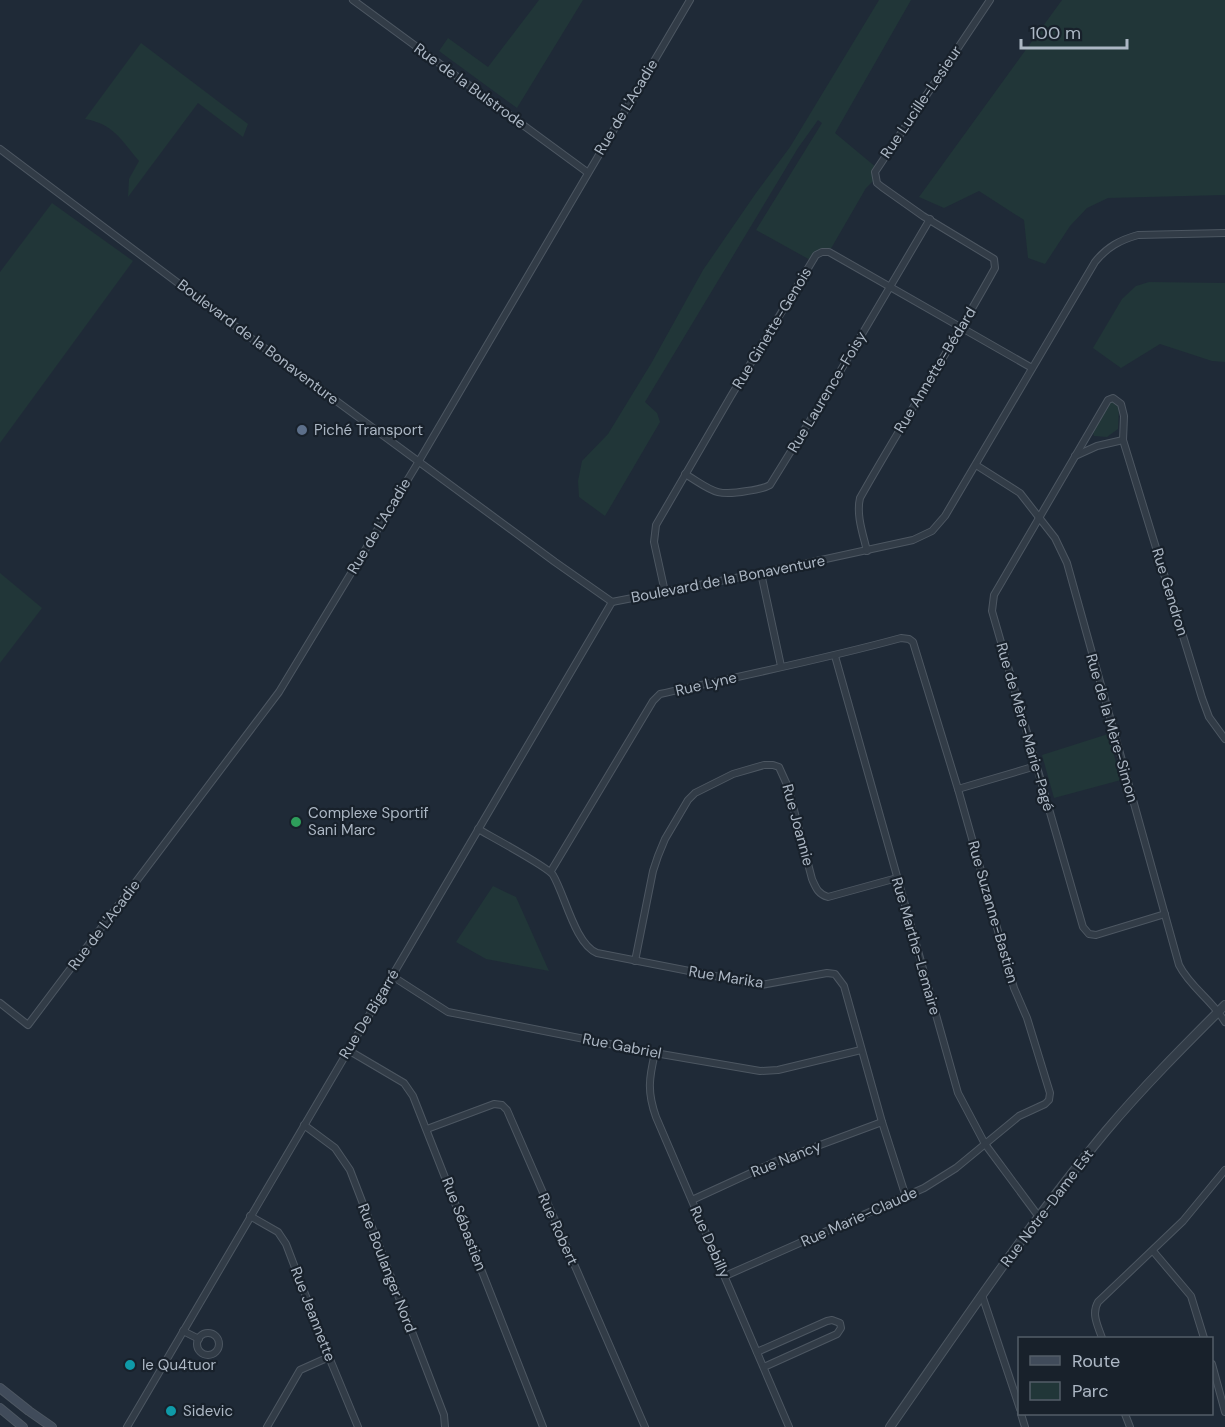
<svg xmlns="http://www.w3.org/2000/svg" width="1225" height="1427" font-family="'DM Sans',sans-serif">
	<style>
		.green { fill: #213638 }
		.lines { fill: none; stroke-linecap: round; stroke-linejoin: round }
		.minor-casing { stroke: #4d5762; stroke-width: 8 }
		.tertiary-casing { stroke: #4d5762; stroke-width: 10 }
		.secondary-casing { stroke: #4d5762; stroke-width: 10 }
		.minor { stroke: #323c47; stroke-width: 6 }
		.tertiary { stroke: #323c47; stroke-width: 8 }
		.secondary { stroke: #404b5a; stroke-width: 8 }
		.service-dot { fill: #5c6f8a; stroke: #18212b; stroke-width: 2 }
		.leisure-dot { fill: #2e9e5b; stroke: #18212b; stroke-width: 2 }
		.culture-dot { fill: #0f9aa8; stroke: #18212b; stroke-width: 2 }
		.labels { text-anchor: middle; stroke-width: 4.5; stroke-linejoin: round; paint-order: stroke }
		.street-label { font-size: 15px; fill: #acb7c4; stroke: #18212b }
		.poi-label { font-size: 15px; fill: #acb7c4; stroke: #18212b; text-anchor: start }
	</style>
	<rect width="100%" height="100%" fill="#1f2a37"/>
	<g class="green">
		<path d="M539 0H583L517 108 439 51 448 38 488 67Z"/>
		<path d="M879 0H911L835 133 877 168 876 178 866 188 829 252H822L812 261 756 230 822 123 818 120 798 148 645 402 657 413 660 422 605 516 579 497 578 481 582 461 608 434 652 362 703 270 756 193 790 147Z"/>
		<path d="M1062 0H1225V195L1108 198 1087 208 1070 226 1045 264 1028 258 1024 220 979 191 944 208 919 197Z"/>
		<path d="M141 43 248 124 243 137 198 103 128 197 129 179 139 161C121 140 114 124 85 119Z"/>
		<path d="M52 203 133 261 0 443V272Z"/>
		<path d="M1149 282 1225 283V362L1212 361 1160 344 1121 368 1093 348 1122 299 1136 286Z"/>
		<path d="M1111 402H1114L1119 406 1118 429 1107 437 1094 436 1092 430 1106 405Z"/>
		<path d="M0 573 42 608 0 663Z"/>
		<path d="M1108 734 1121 780 1054 798 1042 755Z"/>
		<path d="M493 886 516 897 549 971 486 959 456 942Z"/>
	</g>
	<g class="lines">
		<defs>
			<g id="minor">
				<path d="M353 0 587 172"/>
				<path d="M0 149 259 344 555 562 612 602 761 573 913 540 932 531 945 516 1095 262C1107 247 1120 240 1138 235L1225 233"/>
				<path d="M1075 456 1097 446 1123 440"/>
				<path d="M976 465 1020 493 1055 538 1067 563 1179 965C1190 987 1212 1000 1225 1022"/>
				<path d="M685 474C712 490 714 497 747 491 755 490 763 489 770 485L835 380 930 219"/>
				<path d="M867 551C863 534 856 515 860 498 904 420 952 346 995 268L994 259 923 216 882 187 877 183 875 172 990 0"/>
				<path d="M761 573 781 666"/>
				<path d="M665 592 654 542 656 525 731 396 816 255 822 252H829L1032 368"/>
				<path d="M835 656 958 1093 985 1144 1039 1217"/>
				<path d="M958 789 1036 766"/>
				<path d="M478 829C490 836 548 867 553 875 565 895 575 944 597 953L761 985 827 973 835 974 844 986 882 1122 906 1197"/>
				<path d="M551 871 653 701 660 694C740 676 821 660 901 638L909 639 913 642 958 789 1014 988 1027 1018 1050 1093 1049 1100 1045 1104 1019 1116 956 1168 924 1188 725 1276"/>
				<path d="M1165 914 1096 935 1089 934 1083 927 992 611 994 595 1108 400 1113 398 1121 404 1124 416 1123 440 1202 698 1209 717 1225 739"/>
				<path d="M635 961 653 871 658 856 665 839 688 800 695 793 733 774 764 765H773L779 767 788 787 812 879C816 888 818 894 828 897L897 878"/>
				<path d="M392 976 448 1012 655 1053 760 1071 778 1070 861 1050"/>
				<path d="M0 1003 28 1025 279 692 419 461 690 0"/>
				<path d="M348 1050 404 1083 413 1096 543 1427"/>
				<path d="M655 1053C649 1078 647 1092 656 1117L789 1427"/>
				<path d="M304 1125 335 1148 350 1170 444 1415 445 1427"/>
				<path d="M427 1129 494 1104 502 1105 507 1110 645 1427"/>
				<path d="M692 1200 777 1161 882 1122"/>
				<path d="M250 1216 278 1232 286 1244 329 1357 358 1427"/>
				<path d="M1153 1251 1191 1296 1204 1338"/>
				<path d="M982 1295 1020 1409"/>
				<path d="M183 1331 199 1339"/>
				<circle cx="208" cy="1344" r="11"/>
				<path d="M1102 1338C1098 1326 1091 1314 1098 1302L1183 1221 1225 1170"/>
				<path d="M757 1352 827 1321 832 1320 840 1323 841 1328 837 1334 764 1367"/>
				<path d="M1212 1364 1225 1412"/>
				<path d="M1021 1414 1025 1427"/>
				<path d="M1125 1414 1130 1427"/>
				<path d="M127 1427 612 602"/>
				<path d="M267 1427 300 1370 329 1357"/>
			</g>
			<path id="tertiary" d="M890 1427C960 1327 1028 1225 1106 1131 1143 1087 1184 1046 1225 1005"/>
			<g id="secondary">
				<path d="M0 1388 29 1411 52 1427"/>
				<path d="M0 1408 23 1427"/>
			</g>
		</defs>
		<use href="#minor" class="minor-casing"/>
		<use href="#tertiary" class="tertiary-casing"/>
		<use href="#secondary" class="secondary-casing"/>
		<use href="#minor" class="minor"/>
		<use href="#tertiary" class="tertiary"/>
		<use href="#secondary" class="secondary"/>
	</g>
	<circle class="service-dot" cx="302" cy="430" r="6"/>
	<circle class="leisure-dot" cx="296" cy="822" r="6"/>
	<g class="culture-dot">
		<circle cx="130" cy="1365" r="6"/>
		<circle cx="171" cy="1411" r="6"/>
	</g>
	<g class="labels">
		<g class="street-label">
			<text transform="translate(470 86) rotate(36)" y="5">Rue de la Bulstrode</text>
			<text transform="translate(921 102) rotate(-56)" y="5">Rue Lucille-Lesieur</text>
			<text transform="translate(626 107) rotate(-59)" y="5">Rue de L'Acadie</text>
			<text transform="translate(772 328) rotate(-59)" y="5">Rue Ginette-Genois</text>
			<text transform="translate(258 342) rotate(37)" y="5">Boulevard de la Bonaventure</text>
			<text transform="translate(935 370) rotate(-59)" y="5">Rue Annette-Bédard</text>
			<text transform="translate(827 392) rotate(-59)" y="5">Rue Laurence-Foisy</text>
			<text transform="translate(379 526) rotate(-59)" y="5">Rue de L'Acadie</text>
			<text transform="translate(728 579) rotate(-11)" y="5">Boulevard de la Bonaventure</text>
			<text transform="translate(1170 592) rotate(73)" y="5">Rue Gendron</text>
			<text transform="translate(706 684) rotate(-13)" y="5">Rue Lyne</text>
			<text transform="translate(1025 727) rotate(74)" y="5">Rue de Mère-Marie-Pagé</text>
			<text transform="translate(1112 728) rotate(74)" y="5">Rue de la Mère-Simon</text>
			<text transform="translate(798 825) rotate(75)" y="5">Rue Joannie</text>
			<text transform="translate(993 912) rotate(74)" y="5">Rue Suzanne-Bastien</text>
			<text transform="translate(104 925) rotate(-53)" y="5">Rue de L'Acadie</text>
			<text transform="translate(916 946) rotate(74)" y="5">Rue Marthe-Lemaire</text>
			<text transform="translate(726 977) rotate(9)" y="5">Rue Marika</text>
			<text transform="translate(369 1014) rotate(-59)" y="5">Rue De Bigarré</text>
			<text transform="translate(622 1046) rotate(11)" y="5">Rue Gabriel</text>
			<text transform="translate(786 1159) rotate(-22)" y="5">Rue Nancy</text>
			<text transform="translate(1047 1208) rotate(-53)" y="5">Rue Notre-Dame Est</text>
			<text transform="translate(859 1217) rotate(-24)" y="5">Rue Marie-Claude</text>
			<text transform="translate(464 1224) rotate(69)" y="5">Rue Sébastien</text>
			<text transform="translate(558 1229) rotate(66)" y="5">Rue Robert</text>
			<text transform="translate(710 1242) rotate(66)" y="5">Rue Debilly</text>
			<text transform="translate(387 1268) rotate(69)" y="5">Rue Boulanger Nord</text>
			<text transform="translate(313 1314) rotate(69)" y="5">Rue Jeannette</text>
		</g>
		<g class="poi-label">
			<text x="314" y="435">Piché Transport</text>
			<text x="308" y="818">Complexe Sportif<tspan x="308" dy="17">Sani Marc</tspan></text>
			<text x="142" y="1370">le Qu4tuor</text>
			<text x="183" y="1416">Sidevic</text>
		</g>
	</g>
	<rect x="1018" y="1337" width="195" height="78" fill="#18212b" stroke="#535d68" stroke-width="1.5"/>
	<rect x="1030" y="1356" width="30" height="9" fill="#404b5a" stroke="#535d68" stroke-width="1.5"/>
	<text x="1072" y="1367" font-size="18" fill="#acb7c4">Route</text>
	<rect x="1030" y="1382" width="30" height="18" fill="#213638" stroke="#535d68" stroke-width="1.5"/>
	<text x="1072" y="1397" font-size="18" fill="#acb7c4">Parc</text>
	<path d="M1021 39v9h106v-9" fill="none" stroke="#acb7c4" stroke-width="3"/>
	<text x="1030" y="39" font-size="18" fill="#acb7c4" stroke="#18212b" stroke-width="4.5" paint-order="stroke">100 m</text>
</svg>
